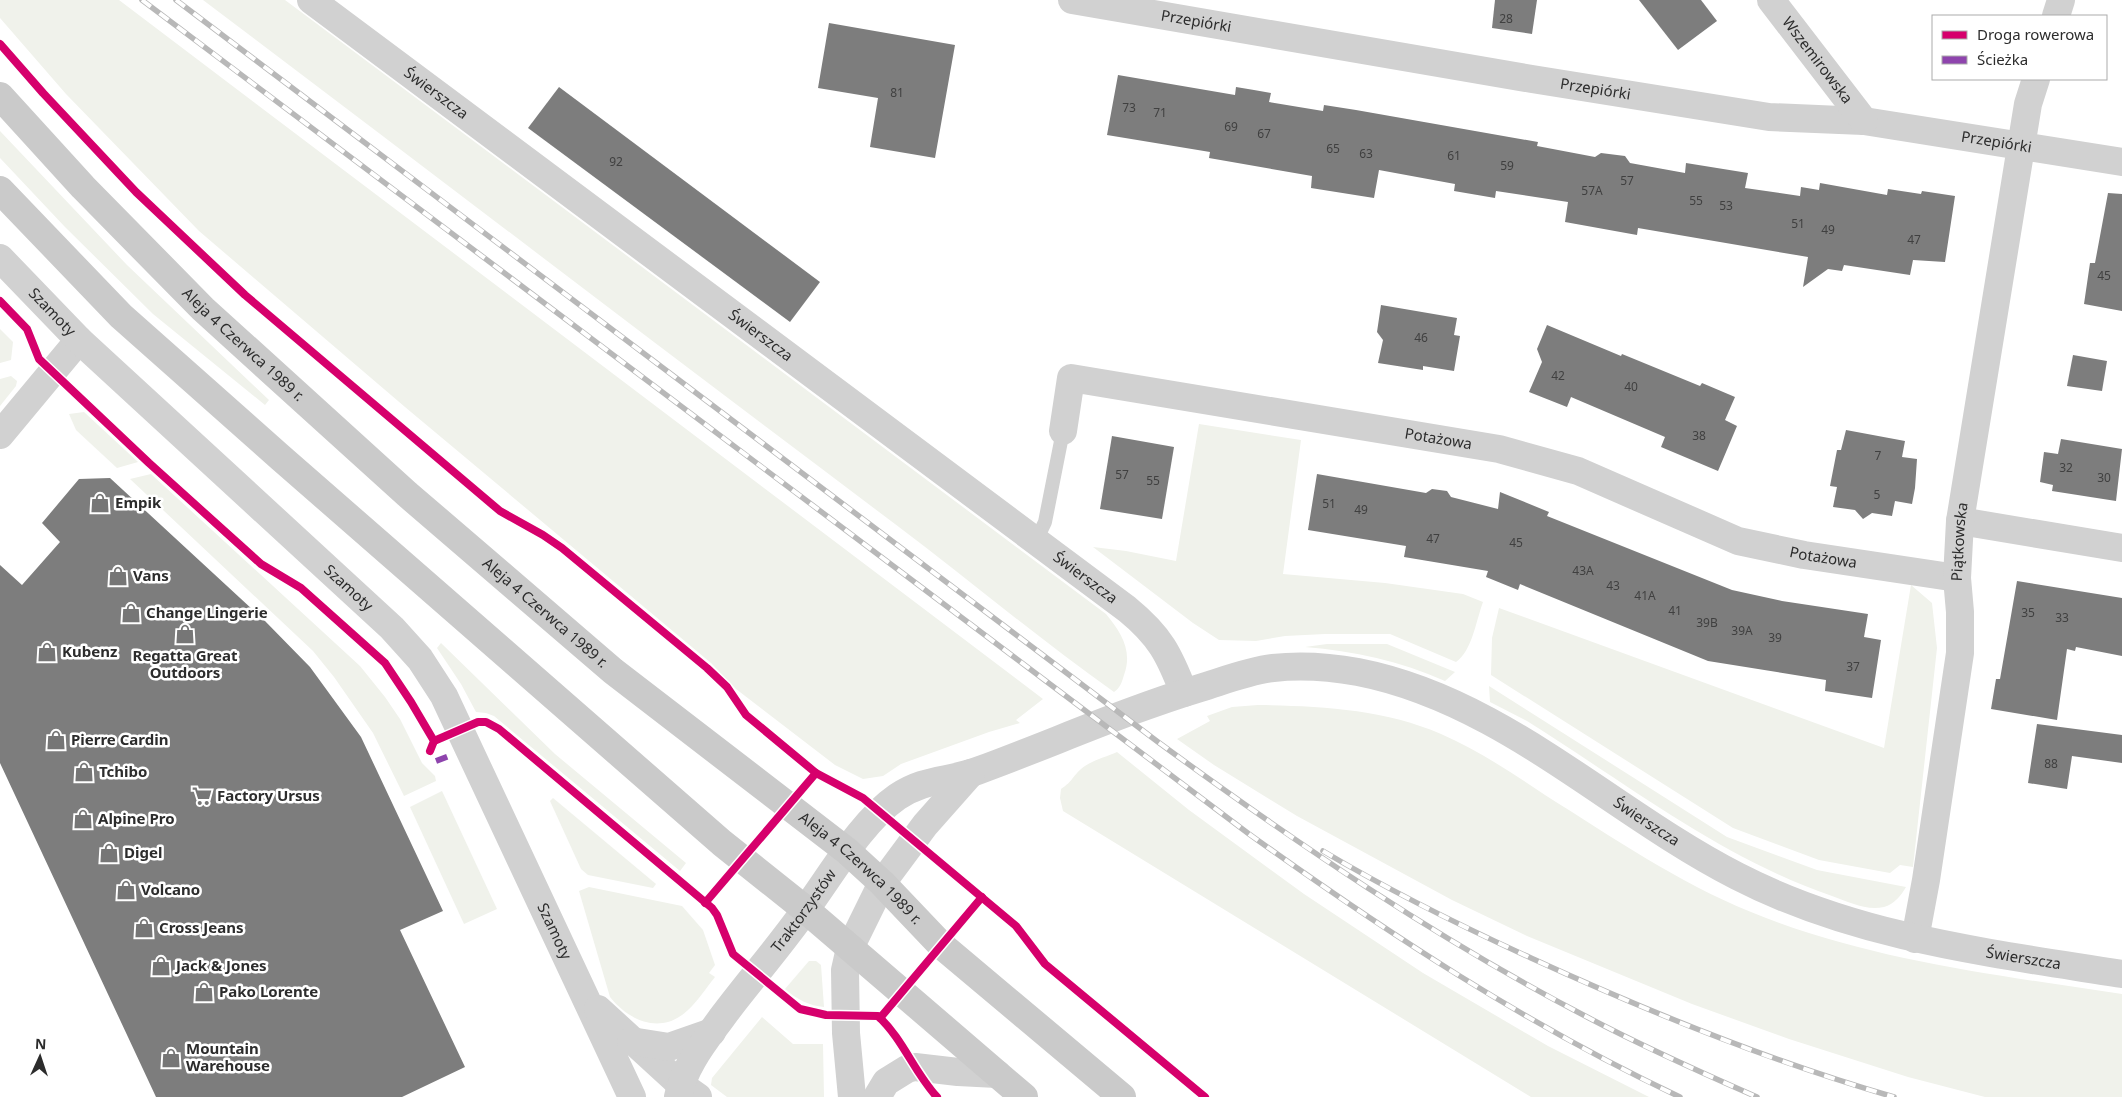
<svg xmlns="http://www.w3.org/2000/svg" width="2122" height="1097" font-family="'Noto Sans',sans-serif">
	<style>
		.green { fill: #f0f2eb }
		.building { fill: #7d7d7d }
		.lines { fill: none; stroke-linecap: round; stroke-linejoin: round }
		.service { stroke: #d1d1d1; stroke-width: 14 }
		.minor { stroke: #d1d1d1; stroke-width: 28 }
		.tertiary { stroke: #d1d1d1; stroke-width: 28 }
		.secondary { stroke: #cacaca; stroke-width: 28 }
		.rail-casing { stroke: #b8b8b8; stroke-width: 5.5 }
		.rail { stroke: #fff; stroke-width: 4; stroke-dasharray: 11; stroke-linecap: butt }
		.quiet { stroke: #8e44ad; stroke-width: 6; stroke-dasharray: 12 6; stroke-linecap: butt }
		.cycleway-casing { stroke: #fff; stroke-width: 11 }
		.cycleway { stroke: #d6006c; stroke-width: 8 }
		.labels { text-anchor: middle; stroke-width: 5; stroke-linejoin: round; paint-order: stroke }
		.number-label { font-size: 12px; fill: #404040 }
		.street-label { font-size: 15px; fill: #2c2c2c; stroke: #fff }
		.poi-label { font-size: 15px; font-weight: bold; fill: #2c2c2c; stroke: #fff; text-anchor: start }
	</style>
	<rect width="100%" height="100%" fill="#fff"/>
	<g class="green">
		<path d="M0 0H119L1043 699 1016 720 1020 723 989 732 901 764 883 776 863 779 835 765 736 689 711 663 405 407 199 231 66 94 0 18Z"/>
		<path d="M203 0H285L1106 614C1121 632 1133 651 1124 675 1122 682 1120 688 1114 692 1039 639 968 579 895 524 663 350 434 174 203 0Z"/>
		<path d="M0 131 127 265 269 400 265 405 153 314 65 227 0 158Z"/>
		<path d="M0 329 13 342 11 360 0 363Z"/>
		<path d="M11 376 17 381 16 386 0 406V379Z"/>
		<path d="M84 412 138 462 117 468 76 430 69 414Z"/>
		<path d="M1199 424 1301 440 1283 574 1385 583 1463 594 1483 602C1476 621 1472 651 1456 662L1390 634H1325L1285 636 1256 641 1219 640 1193 623 1093 547 1126 551 1176 561Z"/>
		<path d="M151 474 360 666 385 697 400 719 422 763 435 776 436 781 404 796 373 733 334 677 313 651 130 479Z"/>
		<path d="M1911 585 1932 603 1937 648 1913 867 1900 865 1890 873 1819 860 1733 828 1491 675 1492 638 1499 608 1884 748Z"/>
		<path d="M441 643 555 754 686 863 680 871 494 716 486 713 476 712 461 684 437 648Z"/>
		<path d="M1327 644H1387L1455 672 1445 681C1400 661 1354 651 1305 647Z"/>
		<path d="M1489 686 1727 837 1817 870 1906 887C1901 896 1894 904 1884 907 1866 911 1849 902 1832 896 1721 858 1626 783 1527 721L1490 702Z"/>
		<path d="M1258 705C1319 706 1384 709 1441 734 1478 750 1512 773 1545 795 1612 837 1677 882 1751 912 1868 960 1997 975 2122 994V1097H1985L1908 1077 1789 1039 1692 1004 1527 936 1452 900 1297 816 1214 765 1177 739 1210 721 1207 716 1232 707Z"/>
		<path d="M1117 752 1189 810 1304 894 1423 973 1548 1046 1649 1097H1531L1063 811 1060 798 1061 789C1073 781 1072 777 1081 769 1090 761 1106 757 1117 752Z"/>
		<path d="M442 791 497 909 464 924 410 807Z"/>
		<path d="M553 798 656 884 653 888 588 875 581 869 550 801Z"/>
		<path d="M589 887 682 906 703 930 715 965 709 973 715 977C706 988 698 1001 688 1010 662 1035 630 1022 610 997L579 891Z"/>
		<path d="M809 961H816L821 965 824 1007C810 1006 796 999 785 989Z"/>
		<path d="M762 1017 793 1044H823L824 1097H727L711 1085 712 1078Z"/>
	</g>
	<g class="building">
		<path d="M1495 0H1537L1532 34 1492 28Z"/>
		<path d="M1639 0H1701L1717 21 1678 50Z"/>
		<path d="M829 23 955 45 935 158 870 147 878 98 818 88Z"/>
		<path d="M1118 75 1235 95 1236 87 1254 90 1271 93 1269 102 1323 111 1324 105 1356 110 1538 142 1537 146 1595 157 1601 153 1625 156 1630 163 1685 173 1686 163 1748 173 1745 188 1800 196 1801 187 1819 190 1820 183 1887 195 1888 189 1921 194 1922 191 1955 196 1945 262 1913 260 1910 275 1844 265 1842 271 1828 269 1803 287 1808 257 1638 228 1637 235 1565 222 1568 202 1496 191 1495 198 1454 191 1455 184 1379 170 1374 198 1311 188 1312 176 1209 158 1210 152 1107 135Z"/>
		<path d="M559 87 820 282 790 322 528 128Z"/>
		<path d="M2108 193 2122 194V311L2084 304 2090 263H2095Z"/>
		<path d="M1381 305 1457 318 1454 335 1460 336 1454 371 1423 366V370L1378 363 1383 340 1377 332Z"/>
		<path d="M1547 325 1621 356 1622 354 1700 386 1702 383 1735 397 1725 420 1737 426 1718 471 1661 447 1665 437 1571 397 1567 407 1529 392 1542 362 1537 349Z"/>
		<path d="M2073 355 2107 361 2102 391 2067 386Z"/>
		<path d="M1846 430 1905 441 1902 457 1917 459 1915 488 1912 504 1895 501 1892 516 1872 513 1863 519 1855 510 1833 507 1837 487 1830 486 1837 450H1841Z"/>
		<path d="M1112 436 1174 447 1162 519 1100 509Z"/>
		<path d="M2061 439 2122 449 2116 501 2052 491 2053 485 2040 482 2044 452 2058 454Z"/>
		<path d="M1317 474 1426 493 1432 489 1447 491 1451 497 1498 509 1500 492 1549 512 1547 516 1732 590 1782 601 1868 614 1864 637 1881 640 1872 698 1825 691 1826 680 1708 661 1520 584 1518 590 1486 577 1488 571 1404 557 1406 546 1308 530Z"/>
		<path d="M110 478 265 621 310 667 361 737 443 911 400 930 465 1067 402 1097H156L0 763V565L22 585 60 542 42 523 79 479Z"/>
		<path d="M2017 581 2122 598V656L2076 647 2075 651 2067 649 2057 720 1991 709 1996 679H2000Z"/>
		<path d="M2037 724 2122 735V763L2072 756 2067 789 2028 783Z"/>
	</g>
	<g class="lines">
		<path class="service" d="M1036 541 1045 522 1063 431"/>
		<g class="minor">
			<path id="s1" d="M311 0 1127 609C1160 636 1169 654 1184 693"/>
			<path id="s2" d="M1072 0 1532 79 1769 117 1864 121 2122 162"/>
			<path id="s3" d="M1771 0 1864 121"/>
			<path d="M2056 16 2061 0"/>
			<path id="s4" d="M1063 431 1071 378 1499 449 1578 471 1738 541 1804 555 1957 578"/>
			<path d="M0 435 79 340"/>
			<path d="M1960 521 2122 548"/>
			<path id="s5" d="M1915 939 1926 880 1960 653V612L1957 578 1960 521 2028 104 2036 79"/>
		</g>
		<g class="tertiary">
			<path id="s6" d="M0 258 79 340 392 628 420 659 444 696 632 1097"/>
			<path d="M598 1009 681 1085 698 1097"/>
			<path d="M631 1041 669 1047 712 1032"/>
			<path id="s7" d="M678 1097C684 1066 705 1041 723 1016 750 980 780 946 806 909 832 874 861 822 897 797 925 778 947 782 977 771 1051 744 1124 711 1200 688 1223 681 1248 671 1273 668 1301 665 1330 667 1358 672 1502 700 1610 811 1737 876 1857 938 1991 953 2122 974"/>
			<path d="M852 1097 846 1033 845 970 850 948 882 883 925 825 971 773"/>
			<path d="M877 1097 886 1082 907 1069 915 1067 958 1072 997 1074"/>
		</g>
		<g class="secondary">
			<path id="s8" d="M0 96 83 187 203 309 407 494 613 671 847 851 882 883 941 945 1122 1097"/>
			<path d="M0 190 121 316 281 458 722 843 806 910 1024 1097"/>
		</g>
		<defs>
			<g id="rail">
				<path d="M142 0 1249 834C1386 932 1527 1025 1680 1097"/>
				<path d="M176 0 1158 742C1296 843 1437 939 1589 1018 1644 1047 1700 1072 1757 1097"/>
				<path d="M1323 851C1390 891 1461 926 1531 958 1649 1012 1769 1061 1894 1097"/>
			</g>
		</defs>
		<use href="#rail" class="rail-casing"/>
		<use href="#rail" class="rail"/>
		<path class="quiet" d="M436 761 449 756"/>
		<defs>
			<g id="cycleway">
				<path d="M0 44 43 93 136 192 245 295 500 511 543 535 562 548 707 668 727 687 746 715 816 773 863 798 1016 926 1045 964 1205 1097"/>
				<path d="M0 301 27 329 39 359 149 463 261 564 301 588 385 663 411 702 434 741 430 751"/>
				<path d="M434 741 478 722H486L499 729 712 908 717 915 733 954 800 1009 826 1015 878 1016C903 1039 914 1072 937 1097"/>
				<path d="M705 903 816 773"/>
				<path d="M880 1018 982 897"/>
			</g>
		</defs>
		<use href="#cycleway" class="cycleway-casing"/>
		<use href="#cycleway" class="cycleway"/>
	</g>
	<defs>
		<symbol id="shop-bare" viewBox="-9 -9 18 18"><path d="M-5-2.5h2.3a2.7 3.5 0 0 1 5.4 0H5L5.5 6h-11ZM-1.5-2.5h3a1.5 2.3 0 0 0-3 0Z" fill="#767676" stroke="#fff" stroke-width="2.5" paint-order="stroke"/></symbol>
		<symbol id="supermarket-bare" viewBox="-9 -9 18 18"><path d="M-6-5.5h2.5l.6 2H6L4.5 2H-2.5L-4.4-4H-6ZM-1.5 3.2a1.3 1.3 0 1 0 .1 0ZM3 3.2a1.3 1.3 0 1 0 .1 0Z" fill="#767676" stroke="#fff" stroke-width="2.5" paint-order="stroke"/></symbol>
	</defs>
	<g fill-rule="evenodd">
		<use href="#shop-bare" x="86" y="489" width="28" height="28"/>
		<use href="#shop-bare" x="104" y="562" width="28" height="28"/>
		<use href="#shop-bare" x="117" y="599" width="28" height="28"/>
		<use href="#shop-bare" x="171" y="620" width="28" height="28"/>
		<use href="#shop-bare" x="33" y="638" width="28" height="28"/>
		<use href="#shop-bare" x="42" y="726" width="28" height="28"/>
		<use href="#shop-bare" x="70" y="758" width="28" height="28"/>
		<use href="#supermarket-bare" x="188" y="782" width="28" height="28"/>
		<use href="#shop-bare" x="69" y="805" width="28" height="28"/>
		<use href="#shop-bare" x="95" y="839" width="28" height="28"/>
		<use href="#shop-bare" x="112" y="876" width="28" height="28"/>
		<use href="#shop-bare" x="130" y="914" width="28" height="28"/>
		<use href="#shop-bare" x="147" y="952" width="28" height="28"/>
		<use href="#shop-bare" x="190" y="978" width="28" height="28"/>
		<use href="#shop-bare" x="157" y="1044" width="28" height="28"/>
	</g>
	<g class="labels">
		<g class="number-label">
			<text x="1506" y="23">28</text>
			<text x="897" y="97">81</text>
			<text x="1129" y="112">73</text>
			<text x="1160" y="117">71</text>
			<text x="1231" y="131">69</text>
			<text x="1264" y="138">67</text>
			<text x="1333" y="153">65</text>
			<text x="1366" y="158">63</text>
			<text x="1454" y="160">61</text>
			<text x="616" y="166">92</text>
			<text x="1507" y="170">59</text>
			<text x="1627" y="185">57</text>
			<text x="1592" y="195">57A</text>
			<text x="1696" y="205">55</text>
			<text x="1726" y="210">53</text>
			<text x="1798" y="228">51</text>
			<text x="1828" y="234">49</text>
			<text x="1914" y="244">47</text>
			<text x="2104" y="280">45</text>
			<text x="1421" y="342">46</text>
			<text x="1558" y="380">42</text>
			<text x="1631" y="391">40</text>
			<text x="1699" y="440">38</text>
			<text x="1878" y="460">7</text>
			<text x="2066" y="472">32</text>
			<text x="1122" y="479">57</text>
			<text x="2104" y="482">30</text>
			<text x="1153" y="485">55</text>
			<text x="1877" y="499">5</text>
			<text x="1329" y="508">51</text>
			<text x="1361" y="514">49</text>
			<text x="1433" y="543">47</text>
			<text x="1516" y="547">45</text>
			<text x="1583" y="575">43A</text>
			<text x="1613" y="590">43</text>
			<text x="1645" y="600">41A</text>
			<text x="1675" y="615">41</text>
			<text x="2028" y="617">35</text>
			<text x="2062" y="622">33</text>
			<text x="1707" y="627">39B</text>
			<text x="1742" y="635">39A</text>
			<text x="1775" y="642">39</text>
			<text x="1853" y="671">37</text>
			<text x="2051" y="768">88</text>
		</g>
		<g class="street-label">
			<text dy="5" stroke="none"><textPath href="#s2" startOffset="126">Przepiórki</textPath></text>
			<text dy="5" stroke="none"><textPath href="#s3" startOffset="76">Wszemirowska</textPath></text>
			<text dy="5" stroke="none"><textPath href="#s2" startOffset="531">Przepiórki</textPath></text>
			<text dy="5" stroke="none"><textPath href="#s1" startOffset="156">Świerszcza</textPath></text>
			<text dy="5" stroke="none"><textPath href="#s2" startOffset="936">Przepiórki</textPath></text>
			<text dy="5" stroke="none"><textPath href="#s6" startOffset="75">Szamoty</textPath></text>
			<text dy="5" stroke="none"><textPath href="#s1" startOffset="561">Świerszcza</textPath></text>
			<text dy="5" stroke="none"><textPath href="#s8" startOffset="348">Aleja 4 Czerwca 1989 r.</textPath></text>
			<text dy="5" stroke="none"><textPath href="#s4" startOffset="426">Potażowa</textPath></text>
			<text dy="5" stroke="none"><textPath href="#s5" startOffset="401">Piątkowska</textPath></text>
			<text dy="5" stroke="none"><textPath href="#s4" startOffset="831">Potażowa</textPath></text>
			<text dy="5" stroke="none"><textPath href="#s1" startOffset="966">Świerszcza</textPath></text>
			<text dy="5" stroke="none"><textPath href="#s6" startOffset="480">Szamoty</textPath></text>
			<text dy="5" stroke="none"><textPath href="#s8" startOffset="752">Aleja 4 Czerwca 1989 r.</textPath></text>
			<text dy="5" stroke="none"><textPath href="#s7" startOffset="1185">Świerszcza</textPath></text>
			<text dy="5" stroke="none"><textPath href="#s8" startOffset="1158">Aleja 4 Czerwca 1989 r.</textPath></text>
			<text dy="5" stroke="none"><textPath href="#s7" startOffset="226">Traktorzystów</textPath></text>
			<text dy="5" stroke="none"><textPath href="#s6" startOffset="885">Szamoty</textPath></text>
			<text dy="5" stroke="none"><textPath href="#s7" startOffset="1590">Świerszcza</textPath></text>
		</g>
		<g class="poi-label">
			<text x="115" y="508">Empik</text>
			<text x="133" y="581">Vans</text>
			<text x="146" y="618">Change Lingerie</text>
			<text x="62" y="657">Kubenz</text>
			<text x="185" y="661" text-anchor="middle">Regatta Great<tspan x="185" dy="17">Outdoors</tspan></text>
			<text x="71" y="745">Pierre Cardin</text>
			<text x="99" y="777">Tchibo</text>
			<text x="217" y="801">Factory Ursus</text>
			<text x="98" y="824">Alpine Pro</text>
			<text x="124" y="858">Digel</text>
			<text x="141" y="895">Volcano</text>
			<text x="159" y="933">Cross Jeans</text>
			<text x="176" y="971">Jack &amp; Jones</text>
			<text x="219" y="997">Pako Lorente</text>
			<text x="186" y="1054">Mountain<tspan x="186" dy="17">Warehouse</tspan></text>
		</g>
	</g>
	<rect x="1932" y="15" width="175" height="65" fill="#ffffff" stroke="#ababab"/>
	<rect x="1942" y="31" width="25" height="8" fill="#d6006c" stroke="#ababab"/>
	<text x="1977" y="40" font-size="15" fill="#2c2c2c">Droga rowerowa</text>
	<rect x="1942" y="56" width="25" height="8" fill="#8e44ad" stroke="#ababab"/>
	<text x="1977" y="65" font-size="15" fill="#2c2c2c">Ścieżka</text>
	<g transform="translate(40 1057) rotate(3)" stroke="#ffffff" stroke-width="4" paint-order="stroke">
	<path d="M0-4L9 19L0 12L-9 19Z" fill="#2c2c2c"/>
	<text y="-8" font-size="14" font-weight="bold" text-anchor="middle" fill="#2c2c2c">N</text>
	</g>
</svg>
